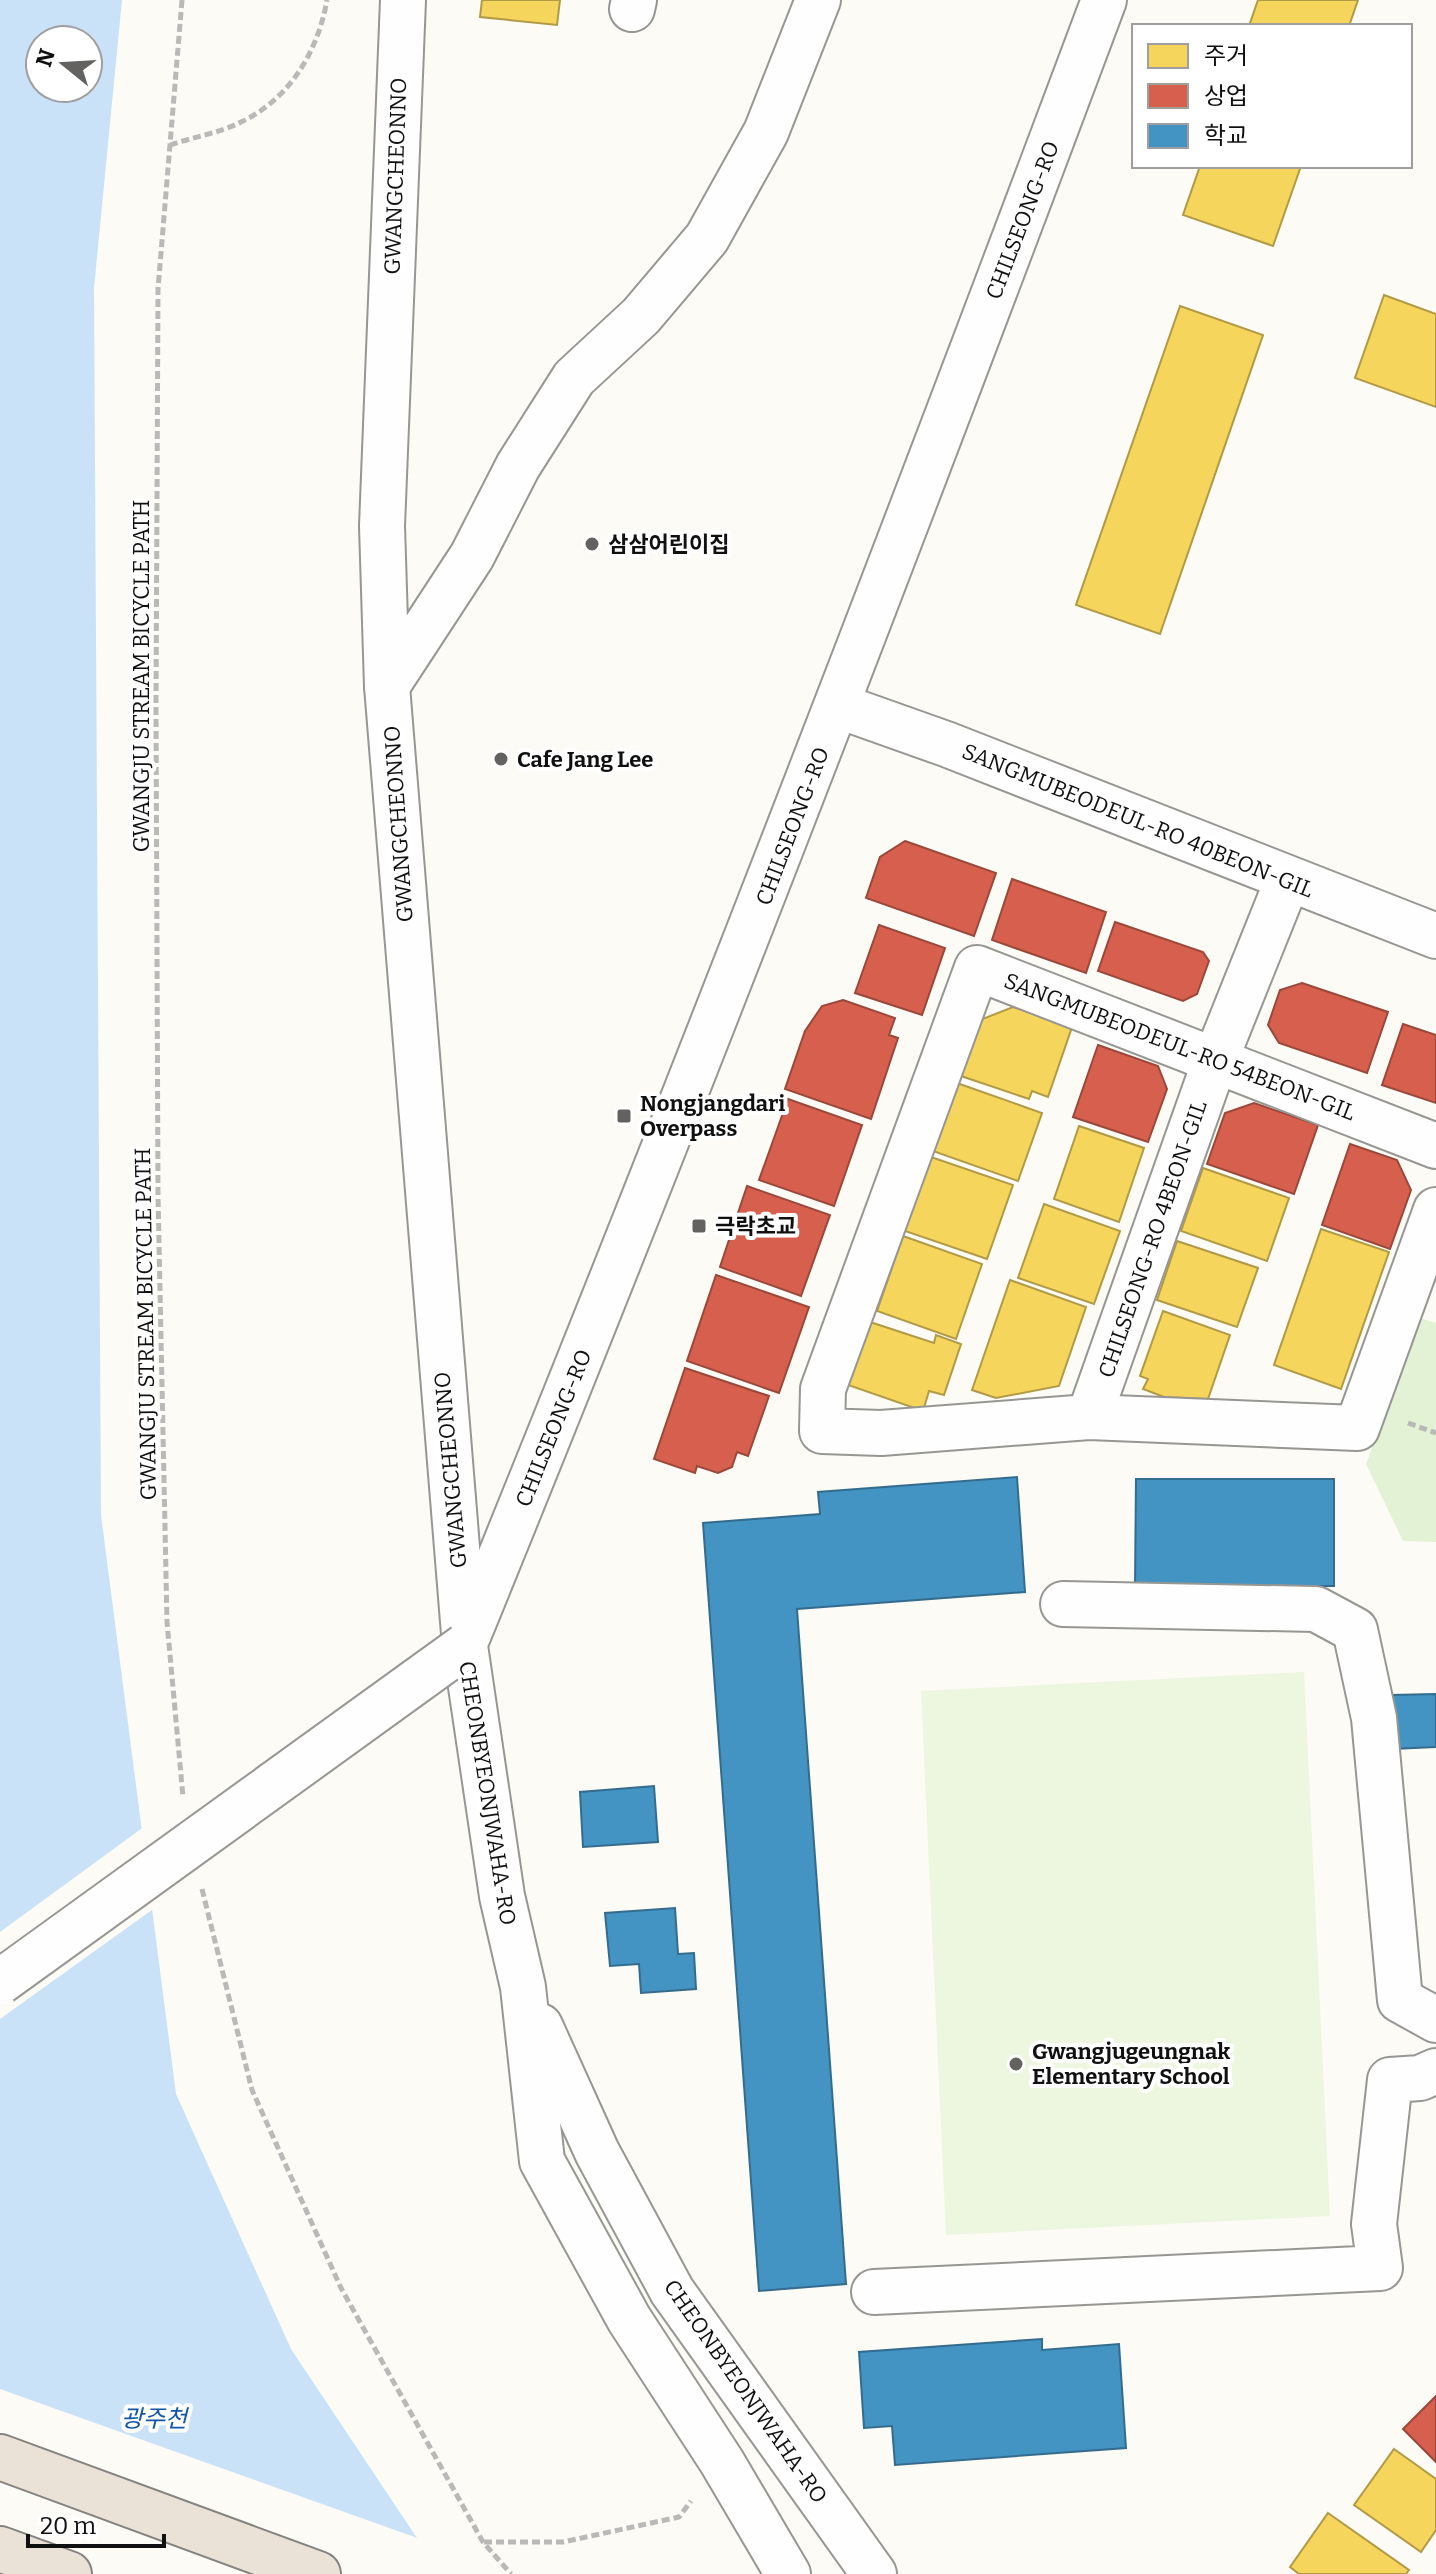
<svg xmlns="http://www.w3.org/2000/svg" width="1436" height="2574" font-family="Bitter,'Noto Sans KR',serif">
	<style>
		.green { fill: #e3f2d5 }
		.pitch { fill: #edf6de }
		.water { fill: #cae2f7; fill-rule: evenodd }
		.pier { fill: #fcfbf5 }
		.homes { fill: #f6d55c; stroke: #b19a45; stroke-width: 2 }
		.shops { fill: #d6604d; stroke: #9b483b; stroke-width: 2 }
		.schools { fill: #4393c3; stroke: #346c8d; stroke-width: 2 }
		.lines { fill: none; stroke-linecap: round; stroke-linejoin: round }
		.minor-casing { stroke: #969693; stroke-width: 48 }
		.highway-casing { stroke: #848380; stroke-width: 48 }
		.path { stroke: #b9b9b8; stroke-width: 5; stroke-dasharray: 8 4; stroke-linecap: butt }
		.minor { stroke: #fffefe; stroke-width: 44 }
		.highway { stroke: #eae2d6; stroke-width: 44 }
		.minor-bridge-casing { stroke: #969693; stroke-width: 48; stroke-linecap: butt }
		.minor-bridge { stroke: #fffefe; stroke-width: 44 }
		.poi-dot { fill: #636260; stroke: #fff; stroke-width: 3 }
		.labels { text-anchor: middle; stroke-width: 8; stroke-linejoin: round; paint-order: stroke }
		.street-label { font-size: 22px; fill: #101010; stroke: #fff }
		.poi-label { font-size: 22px; font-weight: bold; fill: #101010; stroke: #fff; text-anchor: start }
		.water-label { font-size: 24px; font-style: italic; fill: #1357a7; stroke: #fff }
	</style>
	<rect width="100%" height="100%" fill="#fcfbf5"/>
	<path class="green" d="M1420 1318 1436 1323V1542L1403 1541 1366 1464Z"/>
	<path class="pitch" d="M1304 1672 1330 2216 946 2235 921 1691Z"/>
	<path class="water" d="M0 0H122L94 288 101 1515 176 2094 291 2349 441 2574 0 2478ZM40 40H88V88H40Z"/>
	<g class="pier">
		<path d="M145 1826 156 1907 0 2019V1932Z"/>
		<path d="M0 2389 423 2540 445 2574H52L0 2486Z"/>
	</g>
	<g class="homes">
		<path d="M482 0H560L557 25 480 17Z"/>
		<path d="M1258 0H1358L1349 26H1249Z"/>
		<path d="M1200 166H1301L1273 246 1183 215Z"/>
		<path d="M1384 295 1436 314V407L1355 378Z"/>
		<path d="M1180 306 1263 335 1160 634 1076 605Z"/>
		<path d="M1013 1007 1072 1027 1048 1097 1032 1091 1029 1099 961 1076 980 1020Z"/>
		<path d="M954 1082 1042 1113 1018 1181 930 1150Z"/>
		<path d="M1079 1126 1144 1148 1119 1222 1054 1199Z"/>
		<path d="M928 1156 1013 1185 987 1259 902 1230Z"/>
		<path d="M1203 1168 1289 1198 1267 1261 1181 1231Z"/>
		<path d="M1044 1204 1120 1231 1094 1304 1018 1278Z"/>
		<path d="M1321 1229 1389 1252 1341 1389 1274 1365Z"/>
		<path d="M903 1236 982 1264 956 1339 877 1311Z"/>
		<path d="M1177 1241 1258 1268 1237 1327 1157 1300Z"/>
		<path d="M1010 1280 1086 1307 1059 1386 996 1398 972 1390Z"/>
		<path d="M1163 1311 1230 1335 1208 1399 1164 1397 1143 1389 1148 1379 1140 1376Z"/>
		<path d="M870 1322 934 1343 936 1335 961 1344 944 1395 929 1391 923 1411 848 1385Z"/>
		<path d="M1394 2449 1436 2479V2530L1421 2552 1354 2505Z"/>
		<path d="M1328 2513 1409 2570 1406 2574H1299L1290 2567Z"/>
	</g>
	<g class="shops">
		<path d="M905 841 996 873 974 936 866 898 880 857Z"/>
		<path d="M1012 879 1106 912 1086 973 992 940Z"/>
		<path d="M1115 922 1203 952 1209 961 1197 994 1183 1001 1098 971Z"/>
		<path d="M879 925 945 948 922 1015 855 993Z"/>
		<path d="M1302 983 1388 1012 1367 1073 1279 1043 1268 1025 1280 990Z"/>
		<path d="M843 1000 895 1018 889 1035 898 1038 871 1119 785 1089 805 1031 822 1006Z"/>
		<path d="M1403 1024 1436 1035V1103L1382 1085Z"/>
		<path d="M1098 1045 1158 1066 1167 1089 1148 1142 1073 1117Z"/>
		<path d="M788 1099 862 1125 834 1206 759 1180Z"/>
		<path d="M1254 1103 1318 1125 1294 1194 1207 1164 1225 1113Z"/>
		<path d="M1350 1144 1397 1160 1411 1190 1390 1249 1322 1225Z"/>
		<path d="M747 1186 830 1215 801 1296 720 1267Z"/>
		<path d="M716 1275 809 1307 779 1393 687 1361Z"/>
		<path d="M685 1368 769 1396 748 1456 737 1452 732 1467 718 1473 697 1466 695 1473 654 1459Z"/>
		<path d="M1436 2396V2462L1403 2429Z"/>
	</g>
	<g class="schools">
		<path d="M1017 1477 1025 1592 797 1609 846 2284 759 2291 703 1523 820 1514 818 1492Z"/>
		<path d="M1136 1479H1334V1586H1135Z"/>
		<path d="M1436 1694V1747L1393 1749 1391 1695Z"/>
		<path d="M654 1786 658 1842 583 1847 580 1792Z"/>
		<path d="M675 1908 678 1954 694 1953 696 1989 641 1993 639 1964 610 1966 605 1913Z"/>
		<path d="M1042 2339V2350L1119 2344 1126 2448 895 2465 892 2426 864 2428 859 2352Z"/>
	</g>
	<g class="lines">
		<defs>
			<g id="minor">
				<path d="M403 0 382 526 387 686 465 1646 502 1896 523 1987 542 2161 629 2319 722 2462 788 2574"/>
				<path d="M632 9 634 0"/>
				<path d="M387 686 472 556 518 466 574 378 641 316 707 238 766 132 818 0"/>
				<path d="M839 706 946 744 1436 936"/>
				<path d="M1436 1146 977 968 823 1389 822 1431 881 1433 1089 1417 1357 1428 1436 1210"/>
				<path d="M1089 1417 1215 1061 1288 879"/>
				<path d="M1063 1604 1316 1609 1355 1630 1374 1718 1400 2000 1436 2020"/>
				<path d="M468 1636C689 1094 899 548 1104 0"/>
				<path d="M540 2026 597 2152 672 2291 874 2574"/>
				<path d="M874 2292 1380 2268 1374 2224 1390 2080 1420 2078 1436 2071"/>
			</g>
			<g id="highway">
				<path d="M0 2457 318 2574"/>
				<path d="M0 2549 69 2574"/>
			</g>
		</defs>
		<use href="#minor" class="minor-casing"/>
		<use href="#highway" class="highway-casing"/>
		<g class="path">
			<path d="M182 0 158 289 156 707 158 1195 167 1622 183 1797"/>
			<path d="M170 145C193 137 220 133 241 122 290 99 318 51 327 0"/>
			<path d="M1408 1423 1436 1433"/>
			<path d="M202 1889 252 2090 341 2288 483 2542 511 2574"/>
			<path d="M484 2542H563L679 2517 691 2501"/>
		</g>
		<use href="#minor" class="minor"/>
		<use href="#highway" class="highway"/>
		<defs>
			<path id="minor-bridge" d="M0 1982 465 1646"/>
		</defs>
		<use href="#minor-bridge" class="minor-bridge-casing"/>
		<use href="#minor-bridge" class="minor-bridge"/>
	</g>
	<g class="poi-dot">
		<circle cx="592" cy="544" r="8"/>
		<circle cx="501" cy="759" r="8"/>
		<rect x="616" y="1108" width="16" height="16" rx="4"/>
		<rect x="691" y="1218" width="16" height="16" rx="4"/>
		<circle cx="1016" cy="2064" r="8"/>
	</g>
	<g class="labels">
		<g class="street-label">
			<text transform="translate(395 176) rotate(-88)" y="8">GWANGCHEONNO</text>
			<text transform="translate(1022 220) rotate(-69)" y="8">CHILSEONG-RO</text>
			<text transform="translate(141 676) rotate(-90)" y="8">GWANGJU STREAM BICYCLE PATH</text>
			<text transform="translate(1138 820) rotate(22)" y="8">SANGMUBEODEUL-RO 40BEON-GIL</text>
			<text transform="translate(398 824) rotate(-94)" y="8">GWANGCHEONNO</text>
			<text transform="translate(792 826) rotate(-69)" y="8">CHILSEONG-RO</text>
			<text transform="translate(1180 1046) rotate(21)" y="8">SANGMUBEODEUL-RO 54BEON-GIL</text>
			<text transform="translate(1152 1239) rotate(-71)" y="8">CHILSEONG-RO 4BEON-GIL</text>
			<text transform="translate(145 1324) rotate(-91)" y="8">GWANGJU STREAM BICYCLE PATH</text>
			<text transform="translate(553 1428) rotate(-68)" y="8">CHILSEONG-RO</text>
			<text transform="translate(450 1470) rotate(-95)" y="8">GWANGCHEONNO</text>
			<text transform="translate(488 1793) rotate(81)" y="8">CHEONBYEONJWAHA-RO</text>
			<text transform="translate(746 2391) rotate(55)" y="8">CHEONBYEONJWAHA-RO</text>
		</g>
		<g class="poi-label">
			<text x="608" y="552">삼삼어린이집</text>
			<text x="517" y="767">Cafe Jang Lee</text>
			<text x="640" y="1111">Nongjangdari<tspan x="640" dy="25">Overpass</tspan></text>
			<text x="715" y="1234">극락초교</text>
			<text x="1032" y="2059">Gwangjugeungnak<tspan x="1032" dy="25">Elementary School</tspan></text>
		</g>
		<g class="water-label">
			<text x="154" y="2427">광주천</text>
		</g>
	</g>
	<rect x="1132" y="24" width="280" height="144" fill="#ffffff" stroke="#9f9f9f" stroke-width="2"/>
	<rect x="1148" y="44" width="40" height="24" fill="#f6d55c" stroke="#9f9f9f" stroke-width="2"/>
	<text x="1204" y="64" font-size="24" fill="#101010">주거</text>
	<rect x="1148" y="84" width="40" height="24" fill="#d6604d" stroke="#9f9f9f" stroke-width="2"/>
	<text x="1204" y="104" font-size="24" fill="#101010">상업</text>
	<rect x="1148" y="124" width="40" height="24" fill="#4393c3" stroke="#9f9f9f" stroke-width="2"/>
	<text x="1204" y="144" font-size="24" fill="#101010">학교</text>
	<g transform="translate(64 64) rotate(288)"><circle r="38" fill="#ffffff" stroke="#9f9f9f" stroke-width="2"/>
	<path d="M0-6L14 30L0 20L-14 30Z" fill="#636260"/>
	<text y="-12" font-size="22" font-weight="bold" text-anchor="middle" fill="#101010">N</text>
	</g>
	<path d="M28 2534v12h136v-12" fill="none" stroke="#101010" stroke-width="4"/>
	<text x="40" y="2534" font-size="24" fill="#101010" stroke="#ffffff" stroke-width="6" paint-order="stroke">20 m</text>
</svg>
